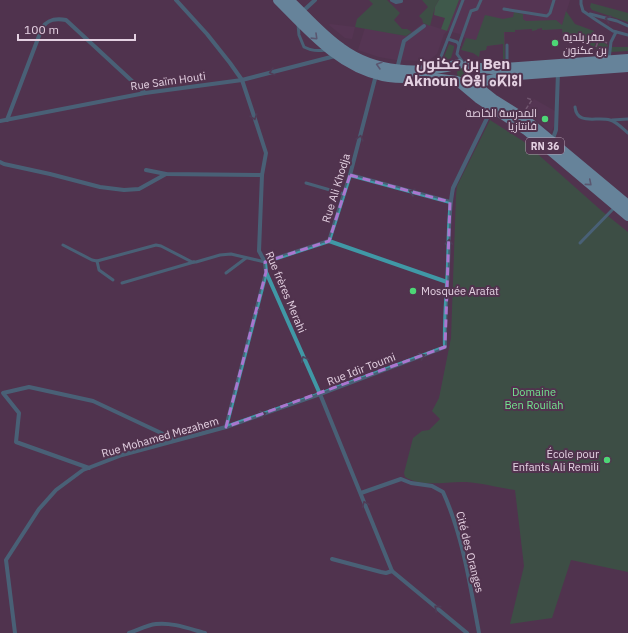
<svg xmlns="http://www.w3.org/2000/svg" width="628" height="633" font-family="'IBM Plex Sans',Cairo,'Noto Sans Tifinagh',sans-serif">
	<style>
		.built { fill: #5c3859 }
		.green { fill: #266f3b }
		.forest { fill: #2c8747 }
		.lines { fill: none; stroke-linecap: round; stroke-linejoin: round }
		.path { stroke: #9a8298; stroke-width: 1.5; stroke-dasharray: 4 2; stroke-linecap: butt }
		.lane { stroke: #4098a6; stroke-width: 3 }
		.street { stroke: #4098a6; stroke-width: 4 }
		.primary { stroke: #81e5f6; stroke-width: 10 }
		.oneway { stroke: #4e4760 }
		.oneway2 { stroke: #67839a }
		.marked { fill: none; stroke: #aa76cf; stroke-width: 3; stroke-dasharray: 8 5; stroke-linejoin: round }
		.poi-dot { fill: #4dd676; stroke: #51334e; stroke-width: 1.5 }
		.labels { text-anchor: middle; stroke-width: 4; stroke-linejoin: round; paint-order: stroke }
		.shield { fill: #51334e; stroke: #b8a2b6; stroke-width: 1 }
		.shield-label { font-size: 10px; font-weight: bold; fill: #e4d1e2 }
		.poi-label { font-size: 11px; fill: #e4d1e2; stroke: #51334e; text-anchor: start }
		.street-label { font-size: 11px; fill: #e4d1e2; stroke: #51334e }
		.park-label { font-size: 11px; fill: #73e58f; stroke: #51334e }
		.district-label { font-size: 15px; font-weight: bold; fill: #e4d1e2; stroke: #51334e }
	</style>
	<rect width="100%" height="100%" fill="#51334e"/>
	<g class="built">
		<path d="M459 0H570L562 26 581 40 567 41V35L563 36 562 29 542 30V28L537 29V30L532 31V29L515 30V32H505V59H503V44L487 46 486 50 480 51 479 57 473 53 461 50 465 38 460 35V34L447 31 444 34 437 54 428 61 396 60 379 57 358 50 365 28 406 36 423 23 447 31Z"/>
		<path d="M330 24 355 27 352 39 345 38 329 25Z"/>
		<path d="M534 99 555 111 554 126 551 132 526 112 531 103H533L532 102Z"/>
	</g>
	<g class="green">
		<path d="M369 0H387L400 13 394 20 402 29H407L412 32 406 36 355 27 357 19 373 4Z"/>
		<path d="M422 0H439L435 7 430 26 423 23 422 19 419 16 428 7Z"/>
		<path d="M591 3 628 13V22L592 10 590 7Z"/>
		<path d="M566 11 575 24 594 31 591 36 597 40 594 47 581 40 567 41V35L563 36 562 29 542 30V28L537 29V30L532 31V29L515 30V32H504L505 59H503V44L487 46 486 50 480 51 479 57 473 53 461 50 466 38 476 40 485 15 503 19 513 17 514 12 523 14V19L526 21 556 20 562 25Z"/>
		<path d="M600 41 608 45 606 53H602L596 49Z"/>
		<path d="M449 44 454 46V48L451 58 442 62Z"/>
		<path d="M611 47H628V51L611 52Z"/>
		<circle cx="463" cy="73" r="6"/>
		<path d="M490 120 523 141 603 212 628 232V572L571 560 552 618 510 624 524 566 515 490C499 488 482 483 466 482 446 481 423 488 405 477L404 473 413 438 422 431 429 430 440 419 432 411 439 398 451 338 456 195 457 186Z"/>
	</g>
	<path class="forest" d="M439 0H459L447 31 441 29 445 18 434 15 435 7Z"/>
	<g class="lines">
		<g class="path">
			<path d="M593 36 607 43"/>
			<path d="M596 47 599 39"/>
			<path d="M526 109 532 100 527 98"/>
		</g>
		<g class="lane">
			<path d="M581 0V4L583 11 596 20 613 31 628 35"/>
			<path d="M504 9 547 16 550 13 554 0"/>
			<path d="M590 14 617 21 628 26"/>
			<path d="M298 24 299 35 304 47C312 51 317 51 326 50"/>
			<path d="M448 39 457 42 459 45"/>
			<path d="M507 45V65"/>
			<path d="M609 59 611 42 616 32"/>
			<path d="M462 61 457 54 459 45 471 11 477 9 481 0"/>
			<path d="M434 65 440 60 442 54 463 0"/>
			<path d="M575 107C577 126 597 116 610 120 617 122 623 129 628 133"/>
			<path d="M612 120 628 119"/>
			<path d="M306 183 344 194"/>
			<path d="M580 243 615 207"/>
			<path d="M63 245 92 260 97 261 156 245 161 246 192 262H196L220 255 231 254 265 262"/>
			<path d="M97 261 99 270 113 280"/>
			<path d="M226 273 246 258"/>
			<path d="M122 283 194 262"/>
		</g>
		<g class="street">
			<path d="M176 0 207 34 230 63 242 80 253 113 266 153 262 175 259 251 265 262 266 272 320 394 392 571 467 633"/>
			<path d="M392 0 396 2 401 1"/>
			<path d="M302 12 315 0"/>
			<path d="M397 69 404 41 424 26"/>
			<path d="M7 120 42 28C48 19 56 18 66 20L145 93"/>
			<path d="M0 121 145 93 242 80 335 56"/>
			<path d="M552 141 556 130 558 72"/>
			<path d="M0 162 4 164 50 174 100 187 124 190 139 189 166 174"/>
			<path d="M146 170 166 174 262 175"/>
			<path d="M350 175 450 202"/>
			<path d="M329 241 447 282"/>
			<path d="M265 262 329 241 350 175 376 75"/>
			<path d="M226 427 266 273"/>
			<path d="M89 468 16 442 19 413 3 393 29 387 93 401 176 440"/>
			<path d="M361 493 401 479 411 483 432 486 443 492C463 536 470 585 479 633"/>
			<path d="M332 559 381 572 386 573 392 571"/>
			<path d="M15 633 6 560 39 509 56 490 83 470 122 455 226 427 320 394 445 347C444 319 447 292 448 264 449 239 448 213 453 188L492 108"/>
			<path d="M129 633C138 630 147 625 156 624 172 622 190 629 205 633"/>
		</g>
		<g class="primary">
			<path d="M278 0C308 30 339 67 383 76 398 79 414 78 429 78 438 78 447 80 457 81"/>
			<path d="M289 0C306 16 322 35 341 48 375 73 420 75 459 64"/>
			<path d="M468 65 480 68 492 69 628 59"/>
			<path d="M469 80 493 99 525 119 628 205"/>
			<path d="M470 80 481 82 506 76 628 67"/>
			<path d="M459 82 478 98 526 130 628 216"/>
		</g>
	</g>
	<defs><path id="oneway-chevron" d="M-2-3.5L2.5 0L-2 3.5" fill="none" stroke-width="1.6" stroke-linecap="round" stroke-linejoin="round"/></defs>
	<g class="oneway">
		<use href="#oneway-chevron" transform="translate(608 19) rotate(-164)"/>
		<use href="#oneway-chevron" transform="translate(272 72) rotate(165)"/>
		<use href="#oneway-chevron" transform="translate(254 117) rotate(72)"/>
		<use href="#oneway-chevron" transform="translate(360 138) rotate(-75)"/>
		<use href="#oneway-chevron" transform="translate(412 192) rotate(-165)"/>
		<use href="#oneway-chevron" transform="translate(449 242) rotate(-88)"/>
		<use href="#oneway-chevron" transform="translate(256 310) rotate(105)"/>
		<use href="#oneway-chevron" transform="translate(422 356) rotate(-21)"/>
		<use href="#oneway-chevron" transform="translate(304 359) rotate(-114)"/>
		<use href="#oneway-chevron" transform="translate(263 414) rotate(-19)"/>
		<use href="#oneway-chevron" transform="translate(365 504) rotate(-112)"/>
		<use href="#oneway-chevron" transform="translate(437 608) rotate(-140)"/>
	</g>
	<g class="oneway2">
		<use href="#oneway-chevron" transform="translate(315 37) rotate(44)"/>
		<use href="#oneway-chevron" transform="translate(379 65) rotate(-164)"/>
		<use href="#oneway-chevron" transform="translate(589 183) rotate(40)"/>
	</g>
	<path d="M0 0H628V633H0ZM350 175 450 202 445 347 226 427 266 272 265 262 329 241Z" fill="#51334e" fill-opacity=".55" fill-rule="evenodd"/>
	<path class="marked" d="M350 175 450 202 445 347 226 427 266 272 265 262 329 241Z"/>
	<g class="poi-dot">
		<circle cx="555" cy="43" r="4"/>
		<circle cx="545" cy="119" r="4"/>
		<circle cx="413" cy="291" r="4"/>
		<circle cx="607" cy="460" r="4"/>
	</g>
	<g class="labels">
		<rect class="shield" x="526" y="138" width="38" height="16" rx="3"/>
		<g class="shield-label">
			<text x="545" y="150">RN 36</text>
		</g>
		<g class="poi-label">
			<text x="563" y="41">مقر بلدية<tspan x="563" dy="13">بن عكنون</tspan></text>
			<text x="537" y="117" text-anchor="end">المدرسة الخاصة<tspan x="537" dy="13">فانتازيا</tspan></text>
			<text x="421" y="295">Mosquée Arafat</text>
			<text x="599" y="458" text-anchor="end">École pour<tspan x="599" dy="13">Enfants Ali Remili</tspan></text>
		</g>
		<g class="street-label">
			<text transform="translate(168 81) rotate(-8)" y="4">Rue Saïm Houti</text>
			<text transform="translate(336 188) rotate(-73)" y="4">Rue Ali Khodja</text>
			<text transform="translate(286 292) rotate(67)" y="4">Rue frères Merahi</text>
			<text transform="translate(361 369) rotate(-21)" y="4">Rue Idir Toumi</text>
			<text transform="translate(160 437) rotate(-16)" y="4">Rue Mohamed Mezahem</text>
			<text transform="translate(470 552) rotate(76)" y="4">Cité des Oranges</text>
		</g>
		<g class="park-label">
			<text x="534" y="396">Domaine<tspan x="534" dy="13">Ben Rouilah</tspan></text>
		</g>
		<g class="district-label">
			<text x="463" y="69">بن عكنون Ben<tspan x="463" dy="17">Aknoun ⴱⴻⵏ ⴰⴽⵏⵓⵏ</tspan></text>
		</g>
	</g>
	<path d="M18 34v6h117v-6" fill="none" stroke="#e4d1e2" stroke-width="2"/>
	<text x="24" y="34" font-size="12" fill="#e4d1e2" stroke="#51334e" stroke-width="3" paint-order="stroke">100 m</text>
</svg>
